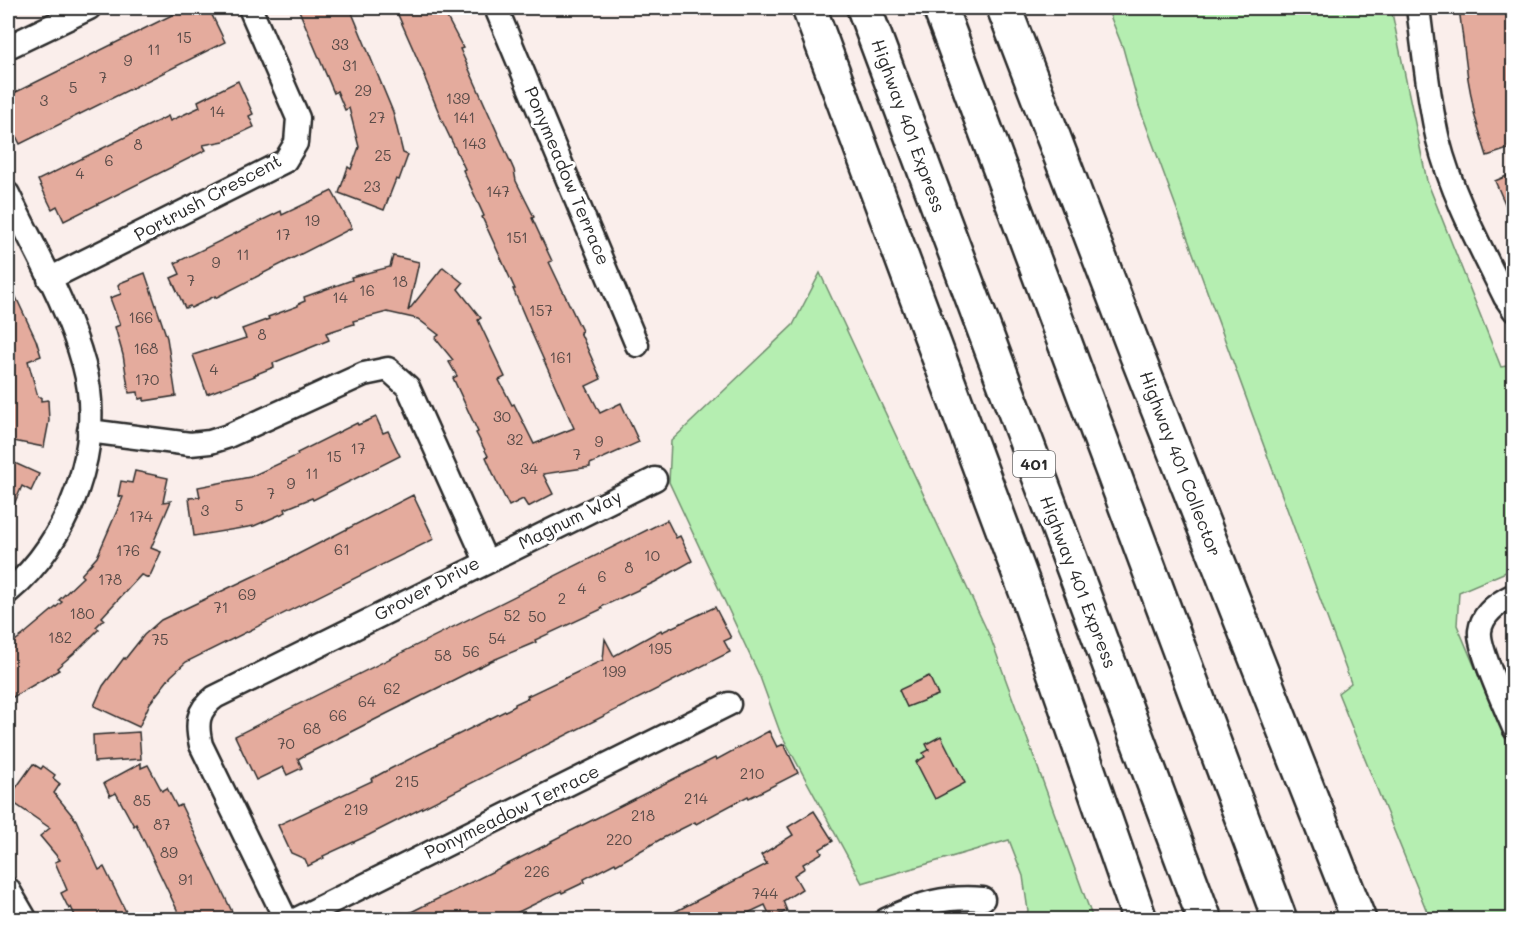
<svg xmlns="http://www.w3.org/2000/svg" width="1521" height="927" font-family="Mali,sans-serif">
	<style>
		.green { fill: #b5eeb1; stroke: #708c6e; stroke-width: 1.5 }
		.building { fill: #e4ab9d; stroke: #2b2b2b; stroke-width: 1.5 }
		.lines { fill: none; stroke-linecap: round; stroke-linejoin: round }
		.minor-casing { stroke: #2b2b2b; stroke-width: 27 }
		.highway-casing { stroke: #2b2b2b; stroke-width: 38 }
		.minor { stroke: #fff; stroke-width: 22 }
		.highway { stroke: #fff; stroke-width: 33 }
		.labels { text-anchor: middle; stroke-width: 6; stroke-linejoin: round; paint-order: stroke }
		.number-label { font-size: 15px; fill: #594b48 }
		.shield { fill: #fff; stroke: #6b6b6b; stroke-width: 1.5 }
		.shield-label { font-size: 16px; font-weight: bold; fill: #2b2b2b }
		.street-label { font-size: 18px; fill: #2b2b2b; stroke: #fff }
	</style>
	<rect width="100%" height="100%" fill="#faeeeb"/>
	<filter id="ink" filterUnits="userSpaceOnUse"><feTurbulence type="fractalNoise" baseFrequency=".0167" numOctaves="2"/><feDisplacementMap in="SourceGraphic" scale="12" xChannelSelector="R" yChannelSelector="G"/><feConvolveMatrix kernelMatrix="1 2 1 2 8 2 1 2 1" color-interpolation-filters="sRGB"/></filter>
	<g filter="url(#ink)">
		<g class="green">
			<path d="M1107 8H1391L1427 181 1501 367 1513 365V569L1459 592 1457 625 1513 757V919H1430L1338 693 1351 683 1139 106 1123 48Z"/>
			<path d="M820 273 991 639 1093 919H1021L1028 911 1023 876 1009 840 862 883 780 732 760 677 669 482 671 441 793 325Z"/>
		</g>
		<g class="building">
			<path d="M186 8H203L205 13 210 11 225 42 20 144 8 120V96Z"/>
			<path d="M298 8H350L393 112 403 153 408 155 399 180 396 179 384 210 339 193 348 167 351 169 359 147 349 108 345 110 337 91 334 93Z"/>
			<path d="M395 8H442L463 48 460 49 514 170 516 181 534 217 532 218 552 261 549 262 582 331 580 332 601 379 586 386 600 413 621 403 639 442 590 464V467L543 474 553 494 528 507 523 499 509 506 496 480 486 457 488 456 476 433 478 432 453 378 457 376 449 362 453 360 435 338 439 335 418 319 387 312 353 321 354 324 326 333 329 340 273 363 274 367 254 375 255 376 207 394 193 355 246 338 242 329 269 319 268 317 298 306V304L305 301 304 297 352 280 351 277 390 267 393 256 419 262 408 311 443 267 463 283 458 289 481 318 478 320 505 377 499 380 512 405 514 404 534 444 574 428 533 336 513 289H515L482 217 484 216 463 170 465 169 443 123 424 76H425Z"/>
			<path d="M1459 8H1509L1514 47V147L1487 156 1475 117 1468 79Z"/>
			<path d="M238 81 253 114 249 116 254 127 224 141 203 145 206 150 64 221 57 206 52 209 38 180 168 116 170 121 200 107 198 101Z"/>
			<path d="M1514 173V224L1495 181Z"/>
			<path d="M332 191 352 228 215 298V296L191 308 190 306 185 308 171 278 180 274 175 263 281 211 282 215Z"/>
			<path d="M145 273 167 338 176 396 144 401V398L139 399 138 392 129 393 123 355 115 327 120 325 110 298 121 294 118 285 120 283Z"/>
			<path d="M8 280 36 340 41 356 28 361 38 397H41V401L48 400 49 421 44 447 8 440Z"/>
			<path d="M376 417 383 433 388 431 400 456 313 500 312 498 285 509 286 512 254 526 194 536 189 498 200 497 198 487 250 477 298 455 297 453 357 423 358 425Z"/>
			<path d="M8 460 39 474 31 491 22 486 8 518Z"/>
			<path d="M135 471 168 478 163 502 171 501 151 548 161 552 149 578 141 575 102 617 104 619 96 627 99 629 80 648 57 668 59 670 8 700V646L23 635 62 602 59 600 83 577 81 575 97 557 123 497 118 496 121 481 132 483Z"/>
			<path d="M413 495 434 539 186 662 171 676 150 703 139 727 94 706 103 686 124 658 125 659 144 635 161 620 277 565Z"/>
			<path d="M667 520 676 538 680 536 692 561 655 582 601 607 602 609 535 640 536 642 491 661 305 755 298 759 302 768 287 775 283 767 256 780 235 736Z"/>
			<path d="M715 607 731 638 724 641 730 652 369 835 323 856 324 858 308 866 305 859 291 853 278 825 372 781 371 779 384 772 515 706V704L528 698 527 696 603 660 605 639 614 656 661 630 662 632Z"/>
			<path d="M929 676 938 695 907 707 899 690Z"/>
			<path d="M769 731 777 747 784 744 798 773 749 798 748 796 696 824 695 822 661 839 616 865 615 863 584 879 585 882 562 893 561 891 502 920H395L552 842 551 841 715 758 716 760Z"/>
			<path d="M139 732 141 759 94 762 93 735Z"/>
			<path d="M941 736 965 783 935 799 916 762 925 757 923 753 929 750 926 744Z"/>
			<path d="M141 763V768L148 765 162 791 167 788 177 807 181 805 236 920H182L136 824 134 826 116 793 110 796 104 783Z"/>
			<path d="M33 764 41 769 43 766 55 775 53 778 60 784 54 793 76 820 99 870 104 867 130 920H77L71 907 69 909 61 893 67 890 55 862 60 860 40 836 50 828 8 799Z"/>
			<path d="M814 811 833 841 820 849 822 853 803 864 805 868 794 875 802 889 783 901 787 911 771 918 765 905 733 920H659L767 864 761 855 793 835 788 827Z"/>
		</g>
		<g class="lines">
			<defs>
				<g id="minor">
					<path d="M496 8 637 345"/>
					<path d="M1418 8C1424 52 1428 97 1438 140 1452 195 1480 246 1505 297L1514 310"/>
					<path d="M8 47 89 8"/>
					<path d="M8 194C35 250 68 306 84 365 106 444 69 542 8 592"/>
					<path d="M49 279 285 161 296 143 298 118 250 8"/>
					<path d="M89 431 190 444 210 442 226 437 364 374 388 369 408 387 486 561"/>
					<path d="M1514 595C1499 602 1482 614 1480 631 1478 648 1506 709 1514 728"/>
					<path d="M8 889 26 920"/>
					<path d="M286 920 201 745C196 724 197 710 215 697L655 479"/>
					<path d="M295 920 729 704"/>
					<path d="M886 920C921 903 945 896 983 899"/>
				</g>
				<g id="highway">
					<path d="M809 8 1027 594 1140 920"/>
					<path d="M864 8 1205 920"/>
					<path d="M940 8 1280 920"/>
					<path d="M1004 8 1136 353 1359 920"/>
				</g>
			</defs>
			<use href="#minor" class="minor-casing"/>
			<use href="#highway" class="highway-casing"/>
			<use href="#minor" class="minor"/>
			<use href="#highway" class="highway"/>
		</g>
	</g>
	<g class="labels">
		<g class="number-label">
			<text x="184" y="43">15</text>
			<text x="340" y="50">33</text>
			<text x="154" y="55">11</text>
			<text x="128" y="66">9</text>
			<text x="350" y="71">31</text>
			<text x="103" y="83">7</text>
			<text x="73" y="93">5</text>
			<text x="363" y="96">29</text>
			<text x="458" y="104">139</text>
			<text x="44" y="106">3</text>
			<text x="217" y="117">14</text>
			<text x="377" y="123">27</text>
			<text x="464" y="123">141</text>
			<text x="474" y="149">143</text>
			<text x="138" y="150">8</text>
			<text x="383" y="161">25</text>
			<text x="109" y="166">6</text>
			<text x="80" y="179">4</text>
			<text x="372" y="192">23</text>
			<text x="498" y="197">147</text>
			<text x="312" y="226">19</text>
			<text x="283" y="240">17</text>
			<text x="517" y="243">151</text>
			<text x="243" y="260">11</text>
			<text x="216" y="268">9</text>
			<text x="191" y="286">7</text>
			<text x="400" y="287">18</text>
			<text x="367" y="296">16</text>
			<text x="340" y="303">14</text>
			<text x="541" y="316">157</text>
			<text x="141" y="323">166</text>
			<text x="262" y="340">8</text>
			<text x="146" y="354">168</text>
			<text x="561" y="363">161</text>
			<text x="214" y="375">4</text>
			<text x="147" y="385">170</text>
			<text x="502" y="422">30</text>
			<text x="515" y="445">32</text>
			<text x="599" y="447">9</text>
			<text x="358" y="454">17</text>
			<text x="577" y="460">7</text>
			<text x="334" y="462">15</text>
			<text x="529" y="474">34</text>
			<text x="312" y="479">11</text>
			<text x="291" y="489">9</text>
			<text x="271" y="499">7</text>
			<text x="239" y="511">5</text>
			<text x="205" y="516">3</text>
			<text x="141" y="522">174</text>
			<text x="342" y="555">61</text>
			<text x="128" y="556">176</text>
			<text x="652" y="561">10</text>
			<text x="629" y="573">8</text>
			<text x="602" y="582">6</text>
			<text x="110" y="585">178</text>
			<text x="582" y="594">4</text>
			<text x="247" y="600">69</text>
			<text x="562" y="604">2</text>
			<text x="221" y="613">71</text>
			<text x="82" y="619">180</text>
			<text x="512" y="621">52</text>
			<text x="537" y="622">50</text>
			<text x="60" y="643">182</text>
			<text x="497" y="644">54</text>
			<text x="160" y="645">75</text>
			<text x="660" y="654">195</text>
			<text x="471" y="657">56</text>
			<text x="443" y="661">58</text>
			<text x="614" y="677">199</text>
			<text x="392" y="694">62</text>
			<text x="367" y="707">64</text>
			<text x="338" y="721">66</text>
			<text x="312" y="734">68</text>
			<text x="286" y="749">70</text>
			<text x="752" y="779">210</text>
			<text x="407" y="787">215</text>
			<text x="696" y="804">214</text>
			<text x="142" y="806">85</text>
			<text x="356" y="815">219</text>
			<text x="643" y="821">218</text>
			<text x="162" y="830">87</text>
			<text x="619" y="845">220</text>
			<text x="169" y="858">89</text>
			<text x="537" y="877">226</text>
			<text x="186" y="885">91</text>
			<text x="765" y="899">744</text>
		</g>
		<rect class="shield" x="1013" y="451" width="42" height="26" rx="4.5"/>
		<g class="shield-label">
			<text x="1034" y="470">401</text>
		</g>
		<g class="street-label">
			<text transform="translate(908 126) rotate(70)" y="6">Highway 401 Express</text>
			<text transform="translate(567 176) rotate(67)" y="6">Ponymeadow Terrace</text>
			<text transform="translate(208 198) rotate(-28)" y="6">Portrush Crescent</text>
			<text transform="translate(1180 464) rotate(69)" y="6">Highway 401 Collector</text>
			<text transform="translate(570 520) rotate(-26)" y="6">Magnum Way</text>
			<text transform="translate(1078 582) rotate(69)" y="6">Highway 401 Express</text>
			<text transform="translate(427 589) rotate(-28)" y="6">Grover Drive</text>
			<text transform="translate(512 812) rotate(-26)" y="6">Ponymeadow Terrace</text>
		</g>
	</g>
	<rect width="1521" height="927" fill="none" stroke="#fff" stroke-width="30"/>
	<rect x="15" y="15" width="1491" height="897" fill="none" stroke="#2b2b2b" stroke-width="2" filter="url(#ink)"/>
</svg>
